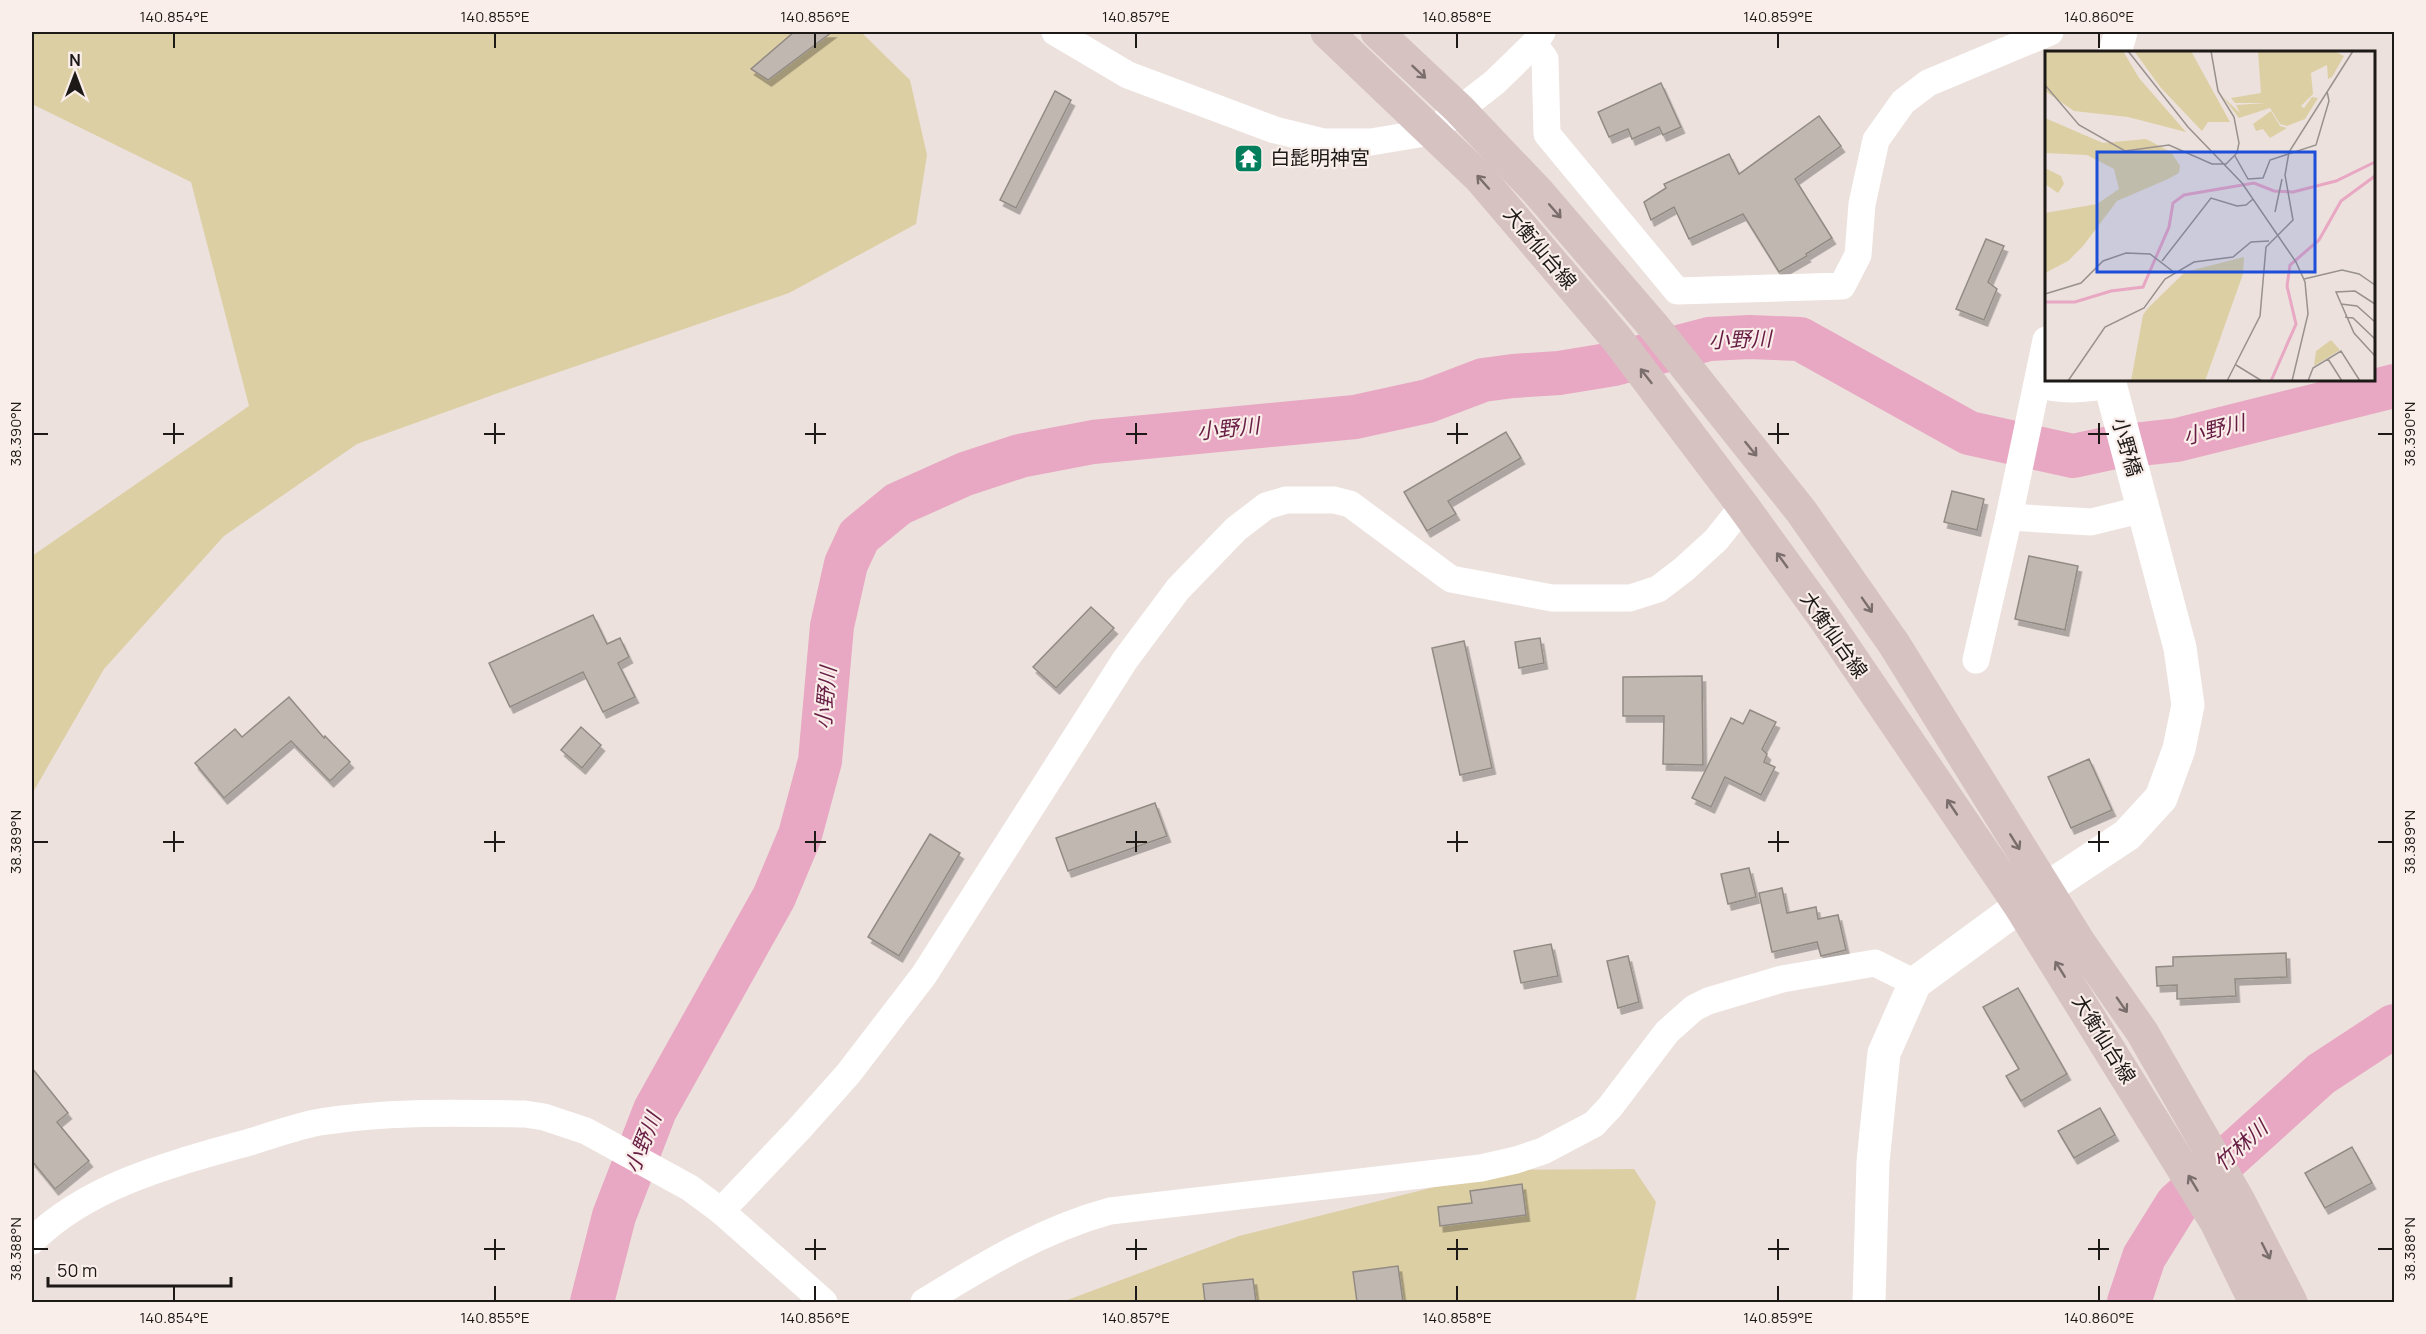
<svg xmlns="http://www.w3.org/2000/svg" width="2426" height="1334" font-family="Manrope,'Noto Sans JP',sans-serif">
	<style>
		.green { fill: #ddcfa4 }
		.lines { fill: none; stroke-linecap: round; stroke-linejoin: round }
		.river { stroke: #e8a7c2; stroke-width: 44 }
		.building { fill: #bfb7b0; stroke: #928b84; stroke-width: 1.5; filter: url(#shadow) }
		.minor { stroke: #fff; stroke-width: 27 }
		.tertiary { stroke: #fff; stroke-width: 33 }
		.secondary { stroke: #d7c2c2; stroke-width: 33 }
		.oneway { stroke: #7a6e6c }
		.ticks { fill: none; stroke: #1c1917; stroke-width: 2 }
		.labels { text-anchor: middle; stroke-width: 4.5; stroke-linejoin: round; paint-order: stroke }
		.poi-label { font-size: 20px; fill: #1c1917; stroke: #f9eeea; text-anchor: start }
		.street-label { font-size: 20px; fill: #1c1917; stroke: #f9eeea }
		.water-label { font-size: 21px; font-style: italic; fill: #671d43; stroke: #f9eeea }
		.inset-river { fill: none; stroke: #e8a7c2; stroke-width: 3 }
		.inset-road { fill: none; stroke: #99918e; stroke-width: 1.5 }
		.view { fill: #1d4ed8; fill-opacity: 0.15; stroke: #1d4ed8; stroke-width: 3 }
		.inset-edge { fill: none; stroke: #1c1917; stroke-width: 3 }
		.neatline { fill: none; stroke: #1c1917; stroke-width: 2 }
		.ticks-label { font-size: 15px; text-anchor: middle; fill: #1c1917 }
	</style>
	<defs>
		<filter id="shadow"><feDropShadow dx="3.5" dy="6" stdDeviation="0" flood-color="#0004"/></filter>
	</defs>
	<rect width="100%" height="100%" fill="#ece1dd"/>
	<g class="green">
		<path d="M32 32H861L910 80 927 155 916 224 789 293 501 392 357 444 224 536 104 669 32 794V556L249 406 191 182 32 104Z"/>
		<path d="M1634 1169 1656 1202 1635 1302H1062L1239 1236 1502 1170Z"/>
	</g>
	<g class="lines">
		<g class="river">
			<path d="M592 1302 614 1216 655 1110 774 897 800 835 820 761 832 626 846 564 859 536 898 504 965 474 1020 456 1093 442 1355 417 1428 401 1483 380 1513 376 1559 373 1614 364 1709 339 1750 337 1800 339 1969 433 2073 456 2115 447 2177 440 2394 386"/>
			<path d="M2129 1302 2144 1257 2177 1204 2321 1074 2394 1026"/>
		</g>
	</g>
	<g class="building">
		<path d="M794 32H832L768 80 751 69Z"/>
		<path d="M1661 83 1681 127 1663 135 1659 127 1632 139 1628 129 1609 137 1598 112Z"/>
		<path d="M1055 91 1071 100 1016 208 1000 200Z"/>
		<path d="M1819 116 1841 146 1795 179 1832 238 1806 254 1807 256 1779 272 1743 214 1689 239 1674 207 1651 220 1644 202 1666 188 1664 184 1729 154 1739 174Z"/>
		<path d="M1986 239 2004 246 1988 282 1997 289 1984 320 1956 309Z"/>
		<path d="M1506 432 1521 458 1448 501 1456 514 1427 531 1404 492Z"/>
		<path d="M1952 491 1984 499 1977 530 1944 522Z"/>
		<path d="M2029 556 2078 566 2065 630 2015 619Z"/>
		<path d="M1091 607 1114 628 1056 688 1033 667Z"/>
		<path d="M593 615 607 644 620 638 629 657 618 663 635 697 603 712 583 672 510 707 489 663Z"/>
		<path d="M1540 638 1544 663 1519 668 1515 642Z"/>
		<path d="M1464 641 1492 768 1460 775 1432 648Z"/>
		<path d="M1702 676 1703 765 1663 764 1664 716H1623V677Z"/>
		<path d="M289 697 324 738 325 736 350 762 330 781 291 741 224 798 195 763 235 729 242 737Z"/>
		<path d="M1750 710 1776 722 1762 749 1767 754 1764 762 1775 767 1761 795 1725 777 1711 807 1692 798 1731 718 1743 724Z"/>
		<path d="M581 727 601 745 582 768 561 750Z"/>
		<path d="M2089 759 2112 810 2071 828 2048 777Z"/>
		<path d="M1155 803 1167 836 1068 871 1056 838Z"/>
		<path d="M930 834 960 853 899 956 868 937Z"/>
		<path d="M1749 868 1756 897 1728 904 1721 874Z"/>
		<path d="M1782 888 1787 913 1816 907 1818 919 1838 915 1846 950 1821 956 1817 942 1772 952 1759 893Z"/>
		<path d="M1551 944 1558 976 1521 983 1514 951Z"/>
		<path d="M2286 953 2287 977 2235 979 2236 996 2177 999V985L2157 986 2156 967 2173 966V957Z"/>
		<path d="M1628 956 1639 1002 1618 1008 1607 961Z"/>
		<path d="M2018 988 2067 1074 2021 1101 2006 1076 2019 1069 1983 1007Z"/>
		<path d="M32 1068 68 1113 57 1122 89 1161 55 1189 32 1161Z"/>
		<path d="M2100 1108 2115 1135 2074 1158 2058 1131Z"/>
		<path d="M2352 1147 2372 1183 2325 1208 2305 1173Z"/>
		<path d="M1522 1184 1526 1215 1440 1226 1438 1207 1472 1203 1470 1191Z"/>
		<path d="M1398 1266 1403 1302H1357L1353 1272Z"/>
		<path d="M1253 1279 1256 1302H1205L1203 1284Z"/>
	</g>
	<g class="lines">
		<g class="minor">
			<path d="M1055 32 1128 75 1275 130 1324 142H1371L1431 132 1495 82 1534 44 1542 32"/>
			<path d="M1534 44 1545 59 1547 134 1677 291 1842 286 1858 255 1862 204 1876 140 1903 102 1928 83 2050 32"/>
			<path d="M2037 384C2062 392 2085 389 2110 385"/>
			<path d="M2009 517 2091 522 2144 509"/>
			<path d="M1976 660 2009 517 2046 340"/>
			<path d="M721 1211 799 1129 848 1074 924 975 1125 660 1178 589 1236 529 1266 506 1286 500H1334L1350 504 1451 579 1552 598H1630L1658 589 1683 570 1716 540 1743 506"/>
			<path d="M32 1241C89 1184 175 1163 250 1142 273 1135 297 1126 320 1122 388 1111 457 1113 525 1114L544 1117 586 1131 690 1188 721 1211 824 1302"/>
			<path d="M924 1302C984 1265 1041 1230 1110 1211L1429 1174 1481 1168 1516 1160 1543 1151 1594 1124 1610 1107 1667 1032 1694 1008 1708 1001 1782 979 1875 963 1915 983"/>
		</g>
		<g class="tertiary">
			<path d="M2115 52 2121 32"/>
			<path d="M1869 1302 1873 1162 1884 1053 1915 983 2020 906 2127 835 2161 798 2179 749 2188 705 2180 648 2109 380"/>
		</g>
		<g class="secondary">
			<path d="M1327 32 1480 178 1617 339 1743 506 1825 619 2020 906 2216 1222 2255 1302"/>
			<path d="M1377 32 1459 109 1539 193 1655 328 1801 511 1894 644 2079 942 2142 1032 2239 1201 2291 1302"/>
		</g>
	</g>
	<defs><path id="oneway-shaft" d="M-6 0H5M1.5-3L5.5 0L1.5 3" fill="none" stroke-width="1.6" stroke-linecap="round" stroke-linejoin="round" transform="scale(1.5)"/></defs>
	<g class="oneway">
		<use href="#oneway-shaft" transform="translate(1419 72) rotate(43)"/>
		<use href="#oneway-shaft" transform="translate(1483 182) rotate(-132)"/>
		<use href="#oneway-shaft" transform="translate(1555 211) rotate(49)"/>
		<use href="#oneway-shaft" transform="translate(1646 376) rotate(-128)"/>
		<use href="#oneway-shaft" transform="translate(1751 449) rotate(51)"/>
		<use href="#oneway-shaft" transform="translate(1782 560) rotate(-126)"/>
		<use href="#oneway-shaft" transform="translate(1867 605) rotate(55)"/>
		<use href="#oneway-shaft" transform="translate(1952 807) rotate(-124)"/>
		<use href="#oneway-shaft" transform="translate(2015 842) rotate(58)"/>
		<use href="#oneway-shaft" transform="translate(2060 969) rotate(-122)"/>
		<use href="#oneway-shaft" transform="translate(2122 1005) rotate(55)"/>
		<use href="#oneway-shaft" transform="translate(2193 1183) rotate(-121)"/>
		<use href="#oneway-shaft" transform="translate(2266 1251) rotate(63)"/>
	</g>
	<path class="ticks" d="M174 33V48M495 33V48M815 33V48M1136 33V48M1457 33V48M1778 33V48M2099 33V48M174 423V444M495 423V444M815 423V444M1136 423V444M1457 423V444M1778 423V444M2099 423V444M33 434H48M163 434H184M484 434H505M805 434H826M1126 434H1147M1447 434H1468M1768 434H1789M2088 434H2109M2378 434H2393M174 831V852M495 831V852M815 831V852M1136 831V852M1457 831V852M1778 831V852M2099 831V852M33 842H48M163 842H184M484 842H505M805 842H826M1126 842H1147M1447 842H1468M1768 842H1789M2088 842H2109M2378 842H2393M495 1239V1260M815 1239V1260M1136 1239V1260M1457 1239V1260M1778 1239V1260M2099 1239V1260M33 1249H48M484 1249H505M805 1249H826M1126 1249H1147M1447 1249H1468M1768 1249H1789M2088 1249H2109M2378 1249H2393M174 1286V1301M495 1286V1301M815 1286V1301M1136 1286V1301M1457 1286V1301M1778 1286V1301M2099 1286V1301"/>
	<defs>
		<symbol id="temple-square" viewBox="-11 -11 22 22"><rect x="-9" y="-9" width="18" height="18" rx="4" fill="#027e5d" stroke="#f9eeea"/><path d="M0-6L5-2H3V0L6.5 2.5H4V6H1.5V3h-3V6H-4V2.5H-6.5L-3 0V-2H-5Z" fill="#fff"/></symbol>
	</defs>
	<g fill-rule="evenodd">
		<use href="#temple-square" x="1232" y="142" width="33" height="33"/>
	</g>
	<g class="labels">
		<g class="poi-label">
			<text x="1270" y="165">白髭明神宮</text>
		</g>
		<g class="street-label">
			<text transform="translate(1540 248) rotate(50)" y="7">大衡仙台線</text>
			<text transform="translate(2127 447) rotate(74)" y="7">小野橋</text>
			<text transform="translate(1834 635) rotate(55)" y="7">大衡仙台線</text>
			<text transform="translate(2104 1039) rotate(58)" y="7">大衡仙台線</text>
		</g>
		<g class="water-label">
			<text transform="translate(1740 340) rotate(-2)" y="7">小野川</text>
			<text transform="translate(1228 429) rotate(-6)" y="7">小野川</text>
			<text transform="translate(2214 430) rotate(-14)" y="7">小野川</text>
			<text transform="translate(826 698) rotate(-85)" y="7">小野川</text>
			<text transform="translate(643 1143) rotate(-68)" y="7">小野川</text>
			<text transform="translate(2241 1146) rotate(-42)" y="7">竹林川</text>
		</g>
	</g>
	<g transform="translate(2045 51)">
		<rect width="330" height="330" fill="#ece1dd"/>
		<path d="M0 0H78L94 27 141 81 83 66 29 60 0 40ZM89 0H146L185 71H163L157 80 116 37ZM213 0H289L299 5 287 26 283 28 282 14 266 22 268 43 256 55 259 57 267 46 273 47 260 68 242 75 235 73 225 57 194 67 177 45 195 62 191 54 222 52H190L186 47 216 42ZM226 60 235 75 242 77 225 87 218 78 211 80 208 73ZM0 67 58 92 101 88 126 101 135 115 134 122 123 128 72 150 38 195 23 210 0 222V162L52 153 74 138 69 118 42 104 0 102ZM0 117 16 125 19 133 13 142 0 133ZM199 206 198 223 160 330H86L98 264 103 257 140 221ZM286 289 295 299 269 315 271 300Z" fill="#ddcfa4"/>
		<path class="inset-river" d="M0 251H30L66 240 98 236 124 176 128 152 139 144 209 132 229 140 248 141 291 130 330 111M226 330 251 273 242 235 245 214 274 189 296 150 330 125"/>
		<path class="inset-road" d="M83 0 143 76 197 132 251 211 260 231 263 263 247 330M0 34 34 74 80 100 124 94 167 113H181L192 102 194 92 189 66 173 40 166 0M190 105 203 128 218 127 225 109 271 94 284 50 282 40M230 161 237 128M117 210 166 147 192 155 201 154 208 148M259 228 297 219 314 223 330 234M0 243 36 232 58 210 81 202 105 203 130 222M296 253 312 255 330 271M330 253 310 240 291 241 309 282 330 305M300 266 308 267 330 288M283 308 297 330M191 314 217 330M23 330 60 276 99 257 120 228 149 211 188 206 206 191 224 190M182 330 215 265 221 196 248 169 240 124 244 101 308 0M263 330 268 317 296 300 315 330"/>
		<path class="view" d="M52 101H270V221H52Z"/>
		<rect width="330" height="330" class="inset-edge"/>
	</g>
	<rect width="2426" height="1334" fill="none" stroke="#f9eeea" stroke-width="66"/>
	<g transform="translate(75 75)" stroke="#f9eeea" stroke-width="4.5" paint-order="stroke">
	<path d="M0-4.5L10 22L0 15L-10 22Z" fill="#1c1917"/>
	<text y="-9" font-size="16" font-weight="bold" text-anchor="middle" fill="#1c1917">N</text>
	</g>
	<path d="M48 1277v9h183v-9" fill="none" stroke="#1c1917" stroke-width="3"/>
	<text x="57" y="1277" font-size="18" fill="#1c1917" stroke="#f9eeea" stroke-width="4.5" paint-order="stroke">50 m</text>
	<rect x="33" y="33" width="2360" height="1268" class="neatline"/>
	<g class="ticks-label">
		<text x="174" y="22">140.854°E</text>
		<text x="495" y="22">140.855°E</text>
		<text x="815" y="22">140.856°E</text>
		<text x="1136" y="22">140.857°E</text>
		<text x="1457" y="22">140.858°E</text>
		<text x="1778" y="22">140.859°E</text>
		<text x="2099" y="22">140.860°E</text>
		<text transform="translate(16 434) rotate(-90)" y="5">38.390°N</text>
		<text transform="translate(2410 434) rotate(-90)" y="5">38.390°N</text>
		<text transform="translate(16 842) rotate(-90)" y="5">38.389°N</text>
		<text transform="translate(2410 842) rotate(-90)" y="5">38.389°N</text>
		<text transform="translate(16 1249) rotate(-90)" y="5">38.388°N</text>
		<text transform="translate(2410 1249) rotate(-90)" y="5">38.388°N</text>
		<text x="174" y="1323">140.854°E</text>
		<text x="495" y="1323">140.855°E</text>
		<text x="815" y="1323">140.856°E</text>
		<text x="1136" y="1323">140.857°E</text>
		<text x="1457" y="1323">140.858°E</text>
		<text x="1778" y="1323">140.859°E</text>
		<text x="2099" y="1323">140.860°E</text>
	</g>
</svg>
